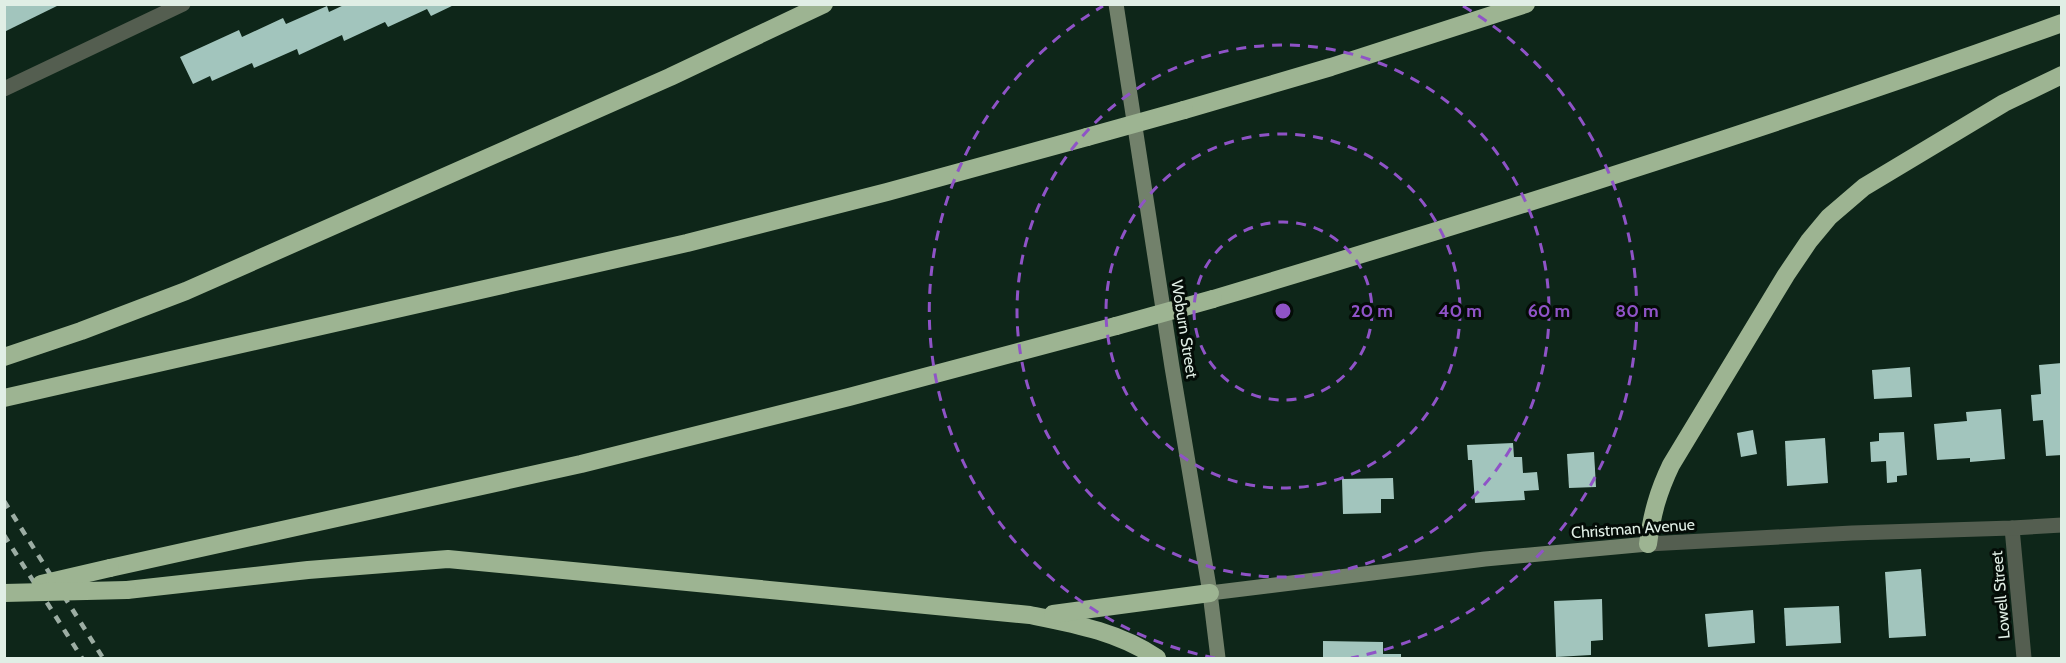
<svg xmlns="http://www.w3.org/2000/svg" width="2066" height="663" font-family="Cabin,sans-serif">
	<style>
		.building { fill: #a2c5bd }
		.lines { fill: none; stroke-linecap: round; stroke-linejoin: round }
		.minor { stroke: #545e50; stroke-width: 15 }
		.secondary { stroke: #72816b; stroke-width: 15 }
		.motorway { stroke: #9db492; stroke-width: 18 }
		.rail { stroke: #9cada3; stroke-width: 4.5; stroke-dasharray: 8 8; stroke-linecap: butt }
		.motorway-bridge { stroke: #9db492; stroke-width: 18 }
		.ring { fill: none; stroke: #8f53c7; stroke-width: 3; stroke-dasharray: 10 8 }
		.labels { text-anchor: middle; stroke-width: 6; stroke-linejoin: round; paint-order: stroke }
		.street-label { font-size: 16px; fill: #e0eee5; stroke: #040c07 }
		.centre { fill: #8f53c7; stroke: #040c07; stroke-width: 3 }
		.ring-label { font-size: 18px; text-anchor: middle; font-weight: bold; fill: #8f53c7; stroke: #040c07; stroke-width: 6; stroke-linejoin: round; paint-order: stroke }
	</style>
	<rect width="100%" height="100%" fill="#0e2619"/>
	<g class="building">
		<path d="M4 4H61L4 32Z"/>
		<path d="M346 4H456L431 16 427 9 388 27 385 22 344 41 342 35 299 55 297 49 254 68 252 63 212 81 210 76 193 84 180 57 239 30 242 37 283 18 286 24 327 6 329 12Z"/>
		<path d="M2062 363V455L2046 456 2043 420 2033 421 2031 395 2041 394 2039 365Z"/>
		<path d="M1910 367 1912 397 1874 399 1872 370Z"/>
		<path d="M2001 409 2005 459 1970 462V458L1937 460 1934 424 1967 421 1966 412Z"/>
		<path d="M1753 430 1757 454 1741 457 1737 433Z"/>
		<path d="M1904 432 1907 475 1897 476V482L1887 483 1886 461 1871 462 1870 442 1879 441V433Z"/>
		<path d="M1825 438 1828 483 1787 486 1785 441Z"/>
		<path d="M1513 443 1514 457H1522L1523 473 1537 472 1539 490 1524 491 1525 500 1475 503 1472 460H1468L1467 445Z"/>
		<path d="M1594 452 1596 487 1569 488 1567 454Z"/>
		<path d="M1393 478 1394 499H1381V513L1343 514 1342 479Z"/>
		<path d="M1921 569 1926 636 1889 638 1885 572Z"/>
		<path d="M1602 599 1603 640 1591 641V655L1556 657 1554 601Z"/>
		<path d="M1839 606 1841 643 1786 646 1784 608Z"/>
		<path d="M1753 610 1755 643 1708 647 1705 614Z"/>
		<path d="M1323 641 1383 642V654H1401V658H1323Z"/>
	</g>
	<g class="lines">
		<g class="minor">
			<path d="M4 89 183 4"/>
			<path d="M2012 528 2024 658"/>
			<path d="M1648 544 1852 533 2012 528 2062 525"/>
		</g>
		<g class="secondary">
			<path d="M1116 4 1172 367 1210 593 1218 658"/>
			<path d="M1210 593 1485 559 1648 544"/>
		</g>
		<g class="motorway">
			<path d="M1184 110 1331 67 1526 4"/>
			<path d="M1213 299C1498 214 1782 124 2062 23"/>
			<path d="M4 357 81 331 186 291 670 77 824 4"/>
			<path d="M4 398 687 243 887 192 1087 137"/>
			<path d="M1648 544C1652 514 1658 492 1671 465L1786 275 1809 241 1829 217 1864 187 2004 103 2062 75"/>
			<path d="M110 568 581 464 849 397 1116 326"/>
			<path d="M127 590 308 570 448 559 1030 615C1075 624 1119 632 1157 658"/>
			<path d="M1053 614 1210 593"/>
		</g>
		<g class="rail">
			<path d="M4 501 103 658"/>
			<path d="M4 535 82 658"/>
		</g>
		<g class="motorway-bridge">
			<path d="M1087 137 1184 110"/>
			<path d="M1116 326 1213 299"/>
			<path d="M41 584 110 568"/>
			<path d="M4 593 127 590"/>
		</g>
	</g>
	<g class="ring">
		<circle cx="1283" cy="311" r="89"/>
		<circle cx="1283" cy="311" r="177"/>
		<circle cx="1283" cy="311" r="266"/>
		<path d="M1215 658A354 354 0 0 1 1103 6M1463 6A354 354 0 0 1 1351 658"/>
	</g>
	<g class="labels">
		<g class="street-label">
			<text transform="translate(1185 329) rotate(81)" y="6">Woburn Street</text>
			<text transform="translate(1633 528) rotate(-4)" y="6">Christman Avenue</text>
			<text transform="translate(2000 595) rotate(-95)" y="6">Lowell Street</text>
		</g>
	</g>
	<circle cx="1283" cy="311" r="9" class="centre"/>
	<g class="ring-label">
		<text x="1372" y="317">20 m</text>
		<text x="1460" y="317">40 m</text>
		<text x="1549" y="317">60 m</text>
		<text x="1637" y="317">80 m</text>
	</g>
	<rect width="2066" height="663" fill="none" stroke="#e0eee5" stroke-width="12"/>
</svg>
